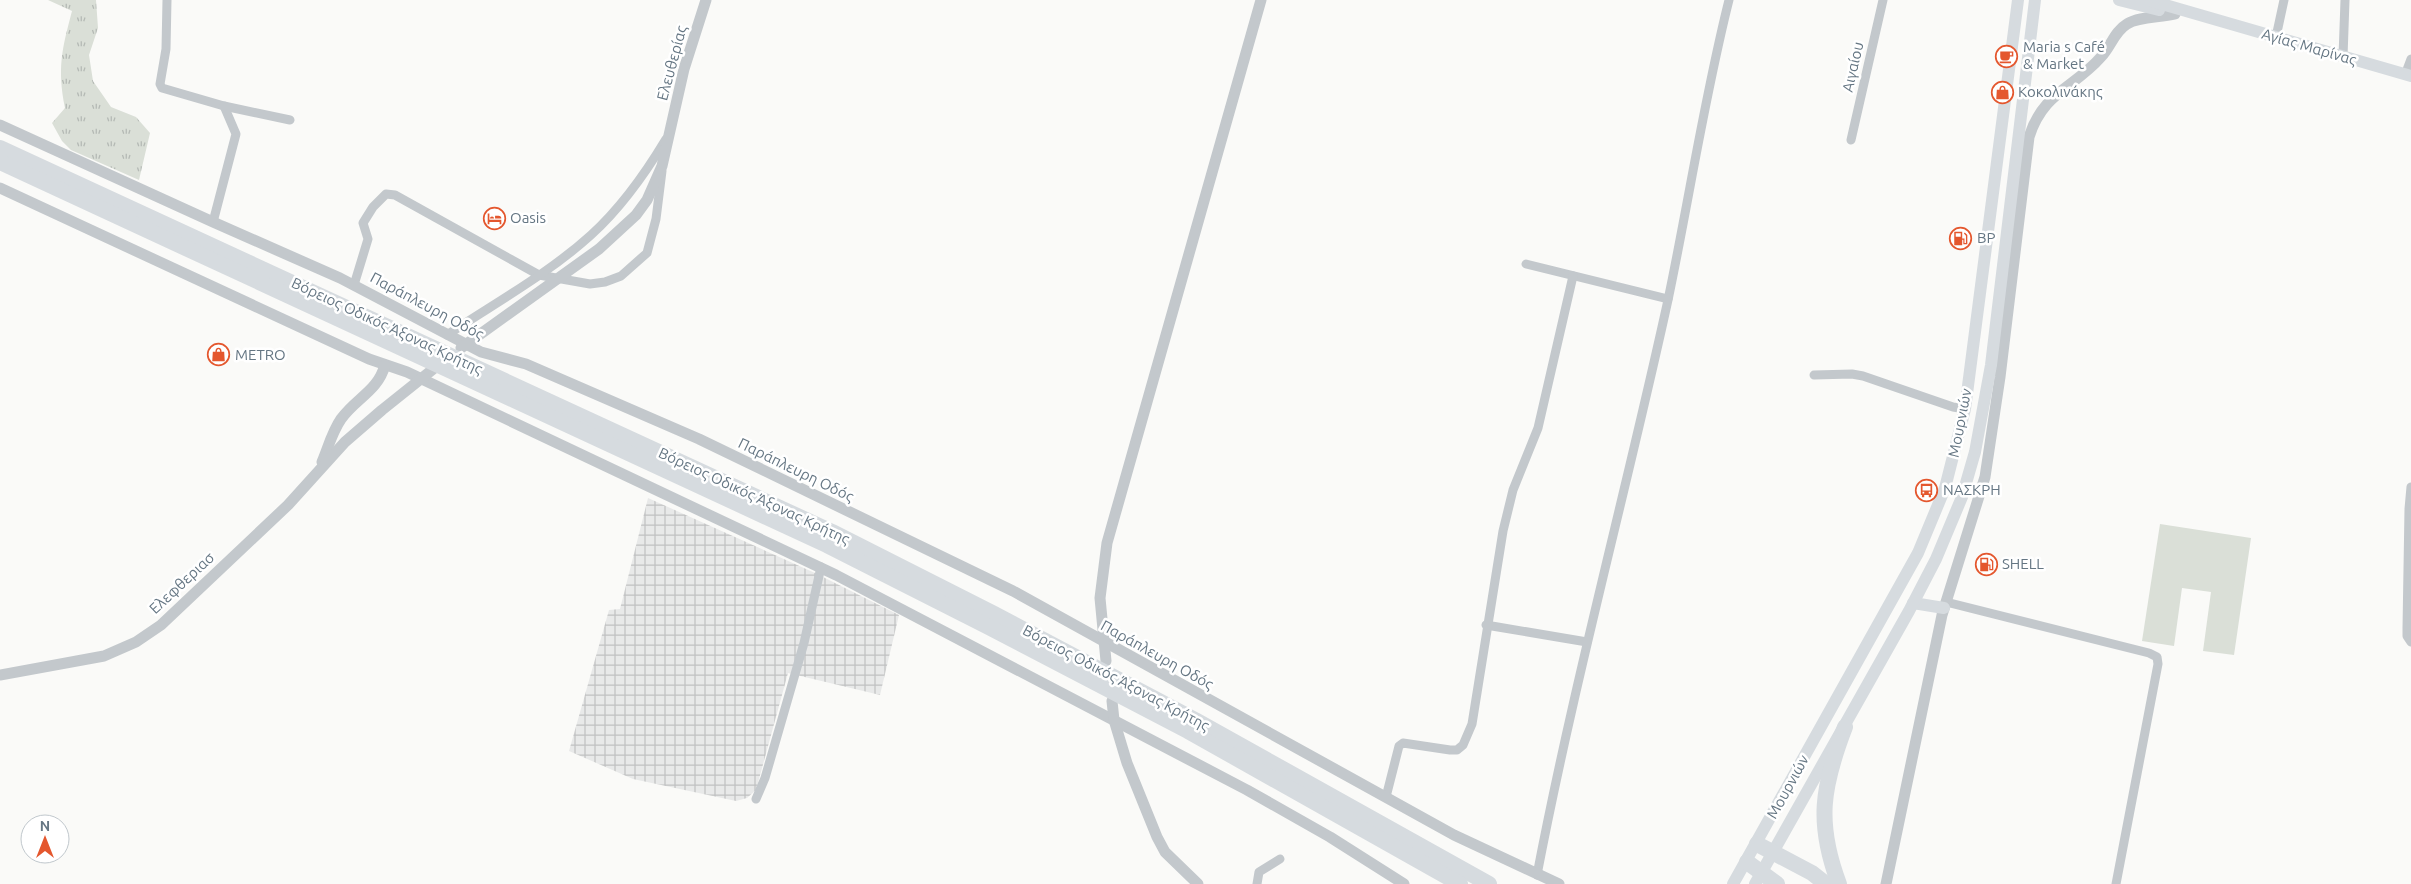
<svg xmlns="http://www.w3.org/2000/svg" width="2411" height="884" font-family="Ubuntu,sans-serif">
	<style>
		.industrial { fill: url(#industrial-grid) }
		.grass { fill: url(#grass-tufts) }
		.pitch { fill: #dadfd7 }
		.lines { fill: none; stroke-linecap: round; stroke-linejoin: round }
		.minor { stroke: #c3c8cc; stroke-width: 9 }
		.tertiary { stroke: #c3c8cc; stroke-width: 11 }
		.secondary { stroke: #d6dbdf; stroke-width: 12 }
		.motorway { stroke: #d6dbdf; stroke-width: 16 }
		.labels { text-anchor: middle; stroke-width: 5; stroke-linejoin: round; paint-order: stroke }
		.poi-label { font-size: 15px; fill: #657683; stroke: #fff; text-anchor: start }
		.street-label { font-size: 15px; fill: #657683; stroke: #fff }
	</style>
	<defs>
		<pattern id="industrial-grid" width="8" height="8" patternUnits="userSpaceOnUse" patternTransform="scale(1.25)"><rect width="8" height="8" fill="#e8e9e9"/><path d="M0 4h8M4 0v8" fill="none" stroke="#c0c1c2"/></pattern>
		<pattern id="grass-tufts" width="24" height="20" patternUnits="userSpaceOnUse" patternTransform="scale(1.25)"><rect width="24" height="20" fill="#dadfd7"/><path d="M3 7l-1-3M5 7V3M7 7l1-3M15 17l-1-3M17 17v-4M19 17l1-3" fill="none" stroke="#b4b9b4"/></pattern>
	</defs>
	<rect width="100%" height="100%" fill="#fafaf8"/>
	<path class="industrial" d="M648 498 815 573 899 615 880 695 788 673 756 790 747 798 736 801 633 779 569 751 609 610 620 609Z"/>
	<path class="grass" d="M48 0H96L98 28 89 55 93 81 111 107 136 117 150 133 139 180 71 150 62 141 52 123 65 108C57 68 62 49 72 11Z"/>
	<path class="pitch" d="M2160 524 2251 538 2234 655 2203 651 2211 592 2182 588 2174 646 2142 641Z"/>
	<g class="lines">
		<g class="minor">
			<path d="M167 0 166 49 160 84 162 88 224 106 290 120"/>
			<path d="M2276 37 2284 0"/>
			<path d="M2343 57 2345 0"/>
			<path d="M2405 75 2411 59"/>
			<path d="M1851 140 1883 0"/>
			<path d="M213 222 236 134 224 106"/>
			<path d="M1526 264 1668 299"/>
			<path d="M354 285 368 239 363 223 373 207 386 194 395 195 539 275 590 284 605 282 621 276 647 253 656 219 662 171"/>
			<path d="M447 335C495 303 548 274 591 235 622 207 645 174 666 139"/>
			<path d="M1814 375 1852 374 1863 376 1953 407 1965 409"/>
			<path d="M2411 487 2409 509 2407 628V636L2411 642"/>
			<path d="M1946 602 2149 653 2157 657 2158 664 2116 884"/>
			<path d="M1486 625 1587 642"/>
			<path d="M1386 797 1399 746 1403 743 1450 750H1457L1463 745 1472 724 1503 531 1513 490 1538 428 1573 276"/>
			<path d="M756 799 765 778 804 643 821 567"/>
			<path d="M1537 875C1574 682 1626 492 1668 300 1689 200 1704 99 1729 0"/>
			<path d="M1257 884 1259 872 1280 859"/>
		</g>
		<g class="tertiary">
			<path d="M0 125 213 222 340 278 481 352 526 364 699 439 1013 591 1454 835 1559 884"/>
			<path d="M0 188 369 359 407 372 836 575 1247 790 1330 837 1404 884"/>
			<path d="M461 348 599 249 636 215 647 200 662 166 684 69 706 0"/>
			<path d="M322 462C328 448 332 432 341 419 356 398 378 391 385 365"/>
			<path d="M1106 661 1100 598 1107 543 1261 0"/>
			<path d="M0 675 104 656 136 642 161 625 288 505 345 442 382 410 442 362"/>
			<path d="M1112 701 1114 720 1127 763 1157 837 1165 852 1198 884"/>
			<path d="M1886 884 1942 615 1985 477 2000 377 2029 137C2043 92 2074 88 2101 57 2111 46 2115 31 2127 24 2140 16 2160 18 2175 14"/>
		</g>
		<g class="secondary">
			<path d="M2119 0 2159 10"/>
			<path d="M2148 0 2411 76"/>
			<path d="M1913 603 1944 608"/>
			<path d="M1733 884 1918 553 1945 488 1965 409 2018 0"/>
			<path d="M1755 884 1909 611 1936 559 1962 497 1975 452 1991 365 2035 0"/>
		</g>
		<g class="motorway">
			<path d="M0 148 832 532 994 614 1195 720 1489 884"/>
			<path d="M0 162 827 545 987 626 1188 731 1460 884"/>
			<path d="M1757 844 1812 873 1826 884"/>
			<path d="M1747 862 1777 884"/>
			<path d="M1839 884C1816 823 1822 787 1845 727"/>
		</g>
	</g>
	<defs>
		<symbol id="cafe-ring" viewBox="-11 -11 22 22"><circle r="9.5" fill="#fff" stroke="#e4572e" stroke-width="1.5"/><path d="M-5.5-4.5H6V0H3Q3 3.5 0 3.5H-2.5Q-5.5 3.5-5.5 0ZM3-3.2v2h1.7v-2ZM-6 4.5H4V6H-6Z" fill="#e4572e"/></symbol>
		<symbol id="shop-ring" viewBox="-11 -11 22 22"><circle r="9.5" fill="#fff" stroke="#e4572e" stroke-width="1.5"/><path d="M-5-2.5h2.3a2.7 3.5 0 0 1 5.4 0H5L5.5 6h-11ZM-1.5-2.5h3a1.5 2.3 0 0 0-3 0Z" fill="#e4572e"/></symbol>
		<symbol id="hotel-ring" viewBox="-11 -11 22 22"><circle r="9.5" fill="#fff" stroke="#e4572e" stroke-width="1.5"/><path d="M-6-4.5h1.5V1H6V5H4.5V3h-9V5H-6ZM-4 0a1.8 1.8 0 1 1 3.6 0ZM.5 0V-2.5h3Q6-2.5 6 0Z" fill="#e4572e"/></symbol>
		<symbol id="fuel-ring" viewBox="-11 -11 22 22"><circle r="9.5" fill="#fff" stroke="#e4572e" stroke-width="1.5"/><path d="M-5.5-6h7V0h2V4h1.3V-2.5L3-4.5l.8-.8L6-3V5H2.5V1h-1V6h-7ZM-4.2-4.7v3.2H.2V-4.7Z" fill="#e4572e"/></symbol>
		<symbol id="bus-ring" viewBox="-11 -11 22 22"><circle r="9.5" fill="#fff" stroke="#e4572e" stroke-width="1.5"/><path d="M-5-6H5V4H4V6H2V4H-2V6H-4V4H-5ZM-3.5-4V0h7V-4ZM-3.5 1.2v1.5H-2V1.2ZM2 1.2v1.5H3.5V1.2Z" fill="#e4572e"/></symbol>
	</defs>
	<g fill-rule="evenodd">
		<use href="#cafe-ring" x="1994" y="44" width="25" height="25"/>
		<use href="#shop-ring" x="1990" y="80" width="25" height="25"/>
		<use href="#hotel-ring" x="482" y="206" width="25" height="25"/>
		<use href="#fuel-ring" x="1948" y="226" width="25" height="25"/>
		<use href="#shop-ring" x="206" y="342" width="25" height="25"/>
		<use href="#bus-ring" x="1914" y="478" width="25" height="25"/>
		<use href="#fuel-ring" x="1974" y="552" width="25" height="25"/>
	</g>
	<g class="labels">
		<g class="poi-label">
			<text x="2023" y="52">Maria s Café<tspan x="2023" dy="17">&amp; Market</tspan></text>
			<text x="2018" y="97">Κοκολινάκης</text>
			<text x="510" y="223">Oasis</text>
			<text x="1977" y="243">BP</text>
			<text x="235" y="360">METRO</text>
			<text x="1943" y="495">ΝΑΣΚΡΗ</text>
			<text x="2002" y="569">SHELL</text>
		</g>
		<g class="street-label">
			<text transform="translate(2309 47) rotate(16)" y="5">Αγίας Μαρίνας</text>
			<text transform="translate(672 63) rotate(-75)" y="5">Ελευθερίας</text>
			<text transform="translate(1853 67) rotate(-77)" y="5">Αιγαίου</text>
			<text transform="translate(427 306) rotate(28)" y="5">Παράπλευρη Οδός</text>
			<text transform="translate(387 326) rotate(25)" y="5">Βόρειος Οδικός Άξονας Κρήτης</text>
			<text transform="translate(1960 423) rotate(-79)" y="5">Μουρνιών</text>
			<text transform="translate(796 470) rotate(26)" y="5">Παράπλευρη Οδός</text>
			<text transform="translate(754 496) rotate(25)" y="5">Βόρειος Οδικός Άξονας Κρήτης</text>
			<text transform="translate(182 583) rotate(-43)" y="5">Ελεφθεριασ</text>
			<text transform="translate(1157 655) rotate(29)" y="5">Παράπλευρη Οδός</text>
			<text transform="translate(1116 678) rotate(28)" y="5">Βόρειος Οδικός Άξονας Κρήτης</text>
			<text transform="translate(1788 787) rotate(-61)" y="5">Μουρνιών</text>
		</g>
	</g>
	<g transform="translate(45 839)"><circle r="24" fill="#ffffff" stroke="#c1c8cd"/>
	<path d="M0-4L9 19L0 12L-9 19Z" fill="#e4572e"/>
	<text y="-8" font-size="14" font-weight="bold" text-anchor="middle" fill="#657683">N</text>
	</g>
</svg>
